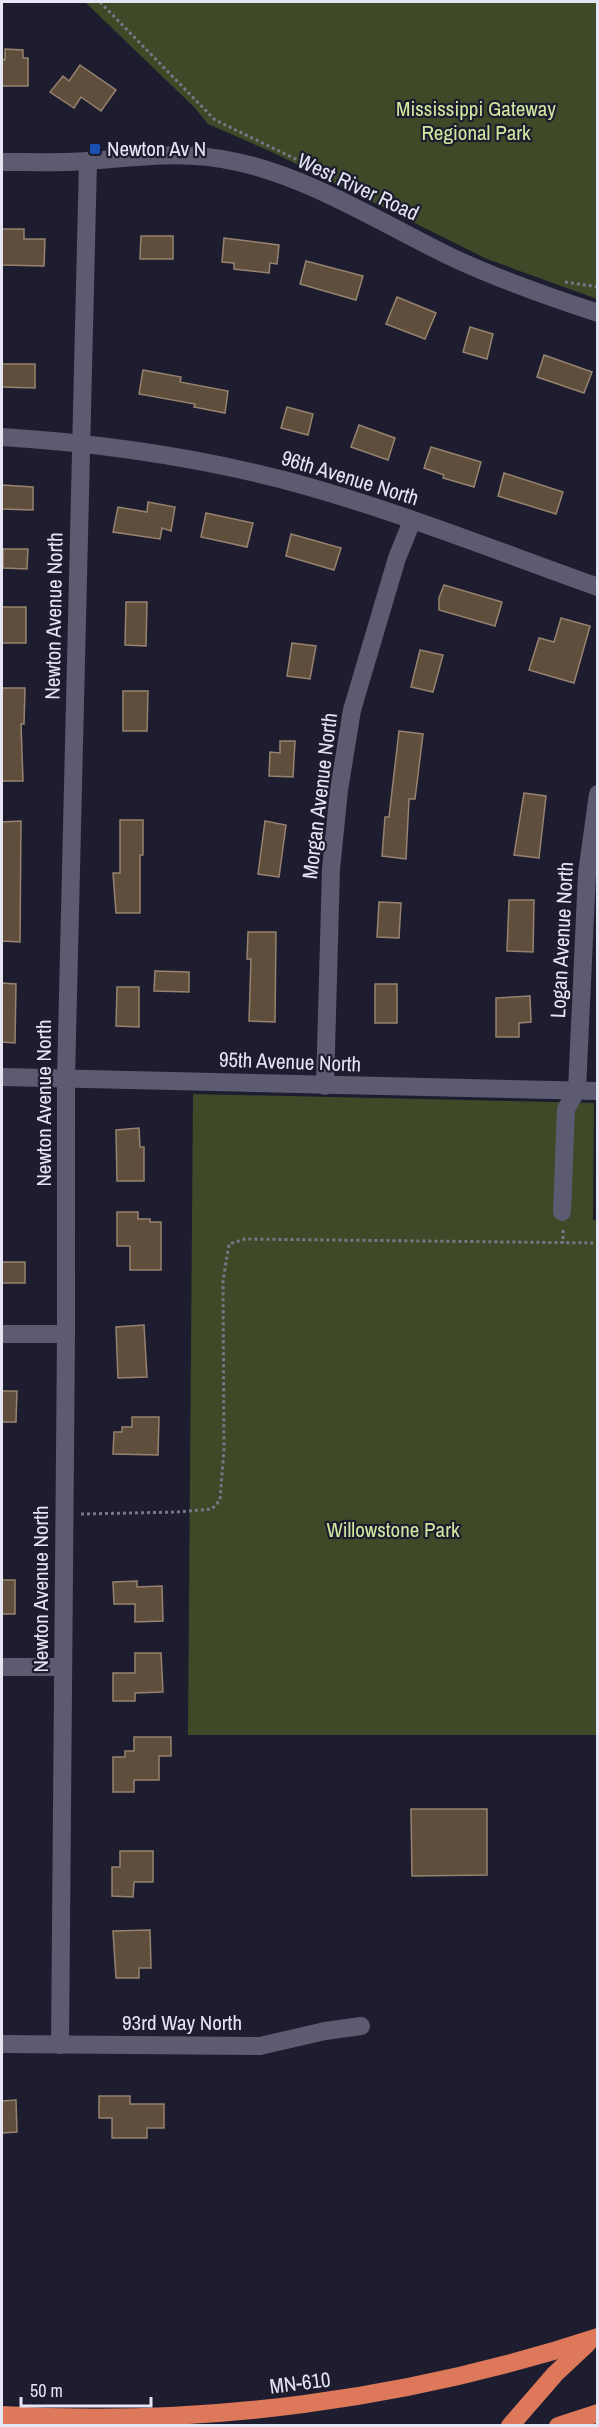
<svg xmlns="http://www.w3.org/2000/svg" width="599" height="2427" font-family="'Archivo Narrow',sans-serif">
	<style>
		.park { fill: #3e4a27 }
		.building { fill: #5f4e3b; stroke: #96836f; stroke-width: 1.5 }
		.lines { fill: none; stroke-linecap: round; stroke-linejoin: round }
		.path { stroke: #787788; stroke-width: 3; stroke-dasharray: 3 3; stroke-linecap: butt }
		.minor { stroke: #5c5b72; stroke-width: 18 }
		.highway { stroke: #dd795a; stroke-width: 18 }
		.transit-dot { fill: #1a4fb4; stroke: #1e1d30; stroke-width: 2 }
		.labels { text-anchor: middle; stroke-width: 4.5; stroke-linejoin: round; paint-order: stroke }
		.park-label { font-size: 21px; fill: #cee89e; stroke: #1e1d30 }
		.poi-label { font-size: 21px; fill: #e5e5f3; stroke: #1e1d30; text-anchor: start }
		.street-label { font-size: 21px; fill: #e5e5f3; stroke: #1e1d30 }
	</style>
	<rect width="100%" height="100%" fill="#1e1d30"/>
	<g class="park">
		<path d="M85 2H597V299L487 259 274 153 208 124 194 107Z"/>
		<path d="M193 1094 594 1103 593 1220H598L597 1735H188Z"/>
	</g>
	<g class="building">
		<path d="M5 49 23 50V58H28V86H2V59L5 60Z"/>
		<path d="M80 65 116 90 101 111 81 97 74 108 50 92 63 76 69 81Z"/>
		<path d="M2 229H24V239H45L44 266 2 265Z"/>
		<path d="M141 236H173V259H140Z"/>
		<path d="M224 238 279 245 277 264 270 263 269 273 234 269V263L222 262Z"/>
		<path d="M306 261 363 276 356 300 300 284Z"/>
		<path d="M397 297 436 313 425 339 386 324Z"/>
		<path d="M470 327 493 334 487 359 463 352Z"/>
		<path d="M544 355 592 372 584 393 537 377Z"/>
		<path d="M2 364H35V388L2 387Z"/>
		<path d="M143 370 181 377 180 382 228 391 225 413 194 407 195 404 139 394Z"/>
		<path d="M287 407 313 414 308 435 281 428Z"/>
		<path d="M359 425 395 438 388 460 351 447Z"/>
		<path d="M431 447 481 462 474 487 443 478 444 475 424 468Z"/>
		<path d="M504 473 563 492 556 514 498 496Z"/>
		<path d="M2 485 33 487V510L2 509Z"/>
		<path d="M148 502 175 507 171 531 162 528 160 539 113 532 118 507 147 512Z"/>
		<path d="M206 513 253 523 247 547 201 537Z"/>
		<path d="M291 534 341 548 334 570 286 556Z"/>
		<path d="M3 549H28L27 569 3 568Z"/>
		<path d="M444 585 502 602 495 626 439 610V598Z"/>
		<path d="M126 602H147L146 646 125 645Z"/>
		<rect x="2" y="607" width="24" height="36"/>
		<path d="M561 618 590 626 574 683 529 670 539 638 554 642Z"/>
		<path d="M292 643 316 646 310 679 287 676Z"/>
		<path d="M420 650 443 655 433 692 411 687Z"/>
		<path d="M2 688H25L24 724H21L23 781H2Z"/>
		<path d="M123 691H148L147 731H123Z"/>
		<path d="M399 731 423 734 415 799H409L406 859 382 856 385 817H389Z"/>
		<path d="M280 741H295L293 777 269 776 270 752 280 753Z"/>
		<path d="M524 793 546 796 539 858 514 855Z"/>
		<path d="M120 820H143V855H140V913H116L113 873H120Z"/>
		<path d="M21 821 20 942 2 941V822Z"/>
		<path d="M265 821 286 825 279 877 258 874Z"/>
		<path d="M509 900H534L533 952 507 951Z"/>
		<path d="M379 902 401 903 399 938 377 937Z"/>
		<path d="M248 932H276L275 1022 249 1021 251 959H247Z"/>
		<path d="M155 971 189 972V992L154 991Z"/>
		<path d="M2 983 16 984 15 1043 2 1042Z"/>
		<rect x="375" y="984" width="22" height="39"/>
		<path d="M117 987H139V1027L116 1026Z"/>
		<path d="M530 996 531 1022 519 1023V1037H496V998Z"/>
		<path d="M139 1128 140 1147H144V1181H117L116 1130Z"/>
		<path d="M117 1212H138V1219H150V1222H161V1270H130V1246H117Z"/>
		<rect x="2" y="1262" width="23" height="21"/>
		<path d="M144 1325 147 1377 118 1378 116 1327Z"/>
		<path d="M2 1391H17L16 1422H2Z"/>
		<path d="M132 1417H159L158 1455 113 1454 114 1432H122V1427H132Z"/>
		<rect x="2" y="1580" width="13" height="34"/>
		<path d="M137 1581V1587L162 1586 163 1621 135 1622V1604H114L113 1582Z"/>
		<path d="M135 1653H161L163 1692 135 1693V1701H113V1673H135Z"/>
		<path d="M134 1737H171V1756H159V1780H134V1792H113V1757H125V1751H134Z"/>
		<path d="M411 1809H487V1875L412 1876Z"/>
		<path d="M120 1851H153V1882H134L133 1897 112 1896V1867H120Z"/>
		<path d="M150 1930 151 1968H139V1978H116L113 1931Z"/>
		<path d="M99 2096H130V2104H164V2128H147V2138H112V2118H99Z"/>
		<path d="M16 2100 17 2132 2 2133V2101Z"/>
	</g>
	<g class="lines">
		<g class="path">
			<path d="M100 2 215 120 308 165"/>
			<path d="M565 282 598 287"/>
			<path d="M563 1230V1243"/>
			<path d="M81 1514 178 1512 212 1509 220 1500 224 1449 223 1281 229 1244 245 1239 598 1243"/>
		</g>
		<g class="minor">
			<path d="M2 162C30 162 59 163 88 161 141 157 184 150 237 162 308 177 380 222 445 254 494 278 546 296 598 313"/>
			<path d="M2 437C97 443 191 456 284 480 390 508 494 550 598 587"/>
			<path d="M2 1077 598 1091"/>
			<path d="M325 1086 331 869 339 790 352 710 397 558 412 521"/>
			<path d="M562 1212 566 1109 577 1090 587 873 598 794"/>
			<path d="M2 1334H66"/>
			<path d="M2 1667H63"/>
			<path d="M2 2044 260 2046 325 2031 361 2026"/>
			<path d="M60 2045 66 1334V1078L88 161"/>
		</g>
		<g class="highway">
			<path d="M2 2415C202 2427 407 2400 598 2337"/>
			<path d="M510 2426 555 2374 587 2344"/>
			<path d="M558 2426 598 2413"/>
		</g>
	</g>
	<rect class="transit-dot" x="89" y="143" width="12" height="12" rx="3"/>
	<g class="labels">
		<g class="park-label">
			<text x="476" y="116">Mississippi Gateway<tspan x="476" dy="24">Regional Park</tspan></text>
			<text x="393" y="1537">Willowstone Park</text>
		</g>
		<g class="poi-label">
			<text x="107" y="156">Newton Av N</text>
		</g>
		<g class="street-label">
			<text transform="translate(358 187) rotate(25)" y="7">West River Road</text>
			<text transform="translate(350 478) rotate(17)" y="7">96th Avenue North</text>
			<text transform="translate(54 616) rotate(-89)" y="7">Newton Avenue North</text>
			<text transform="translate(320 796) rotate(-83)" y="7">Morgan Avenue North</text>
			<text transform="translate(562 940) rotate(-87)" y="7">Logan Avenue North</text>
			<text transform="translate(290 1062) rotate(2)" y="7">95th Avenue North</text>
			<text transform="translate(44 1103) rotate(-90)" y="7">Newton Avenue North</text>
			<text transform="translate(41 1589) rotate(-90)" y="7">Newton Avenue North</text>
			<text x="182" y="2030">93rd Way North</text>
			<text transform="translate(300 2383) rotate(-7)" y="7">MN-610</text>
		</g>
	</g>
	<rect width="599" height="2427" fill="none" stroke="#e5e5f3" stroke-width="6"/>
	<path d="M21 2397v9h130v-9" fill="none" stroke="#e5e5f3" stroke-width="3"/>
	<text x="30" y="2397" font-size="18" fill="#e5e5f3" stroke="#1e1d30" stroke-width="4.5" paint-order="stroke">50 m</text>
</svg>
